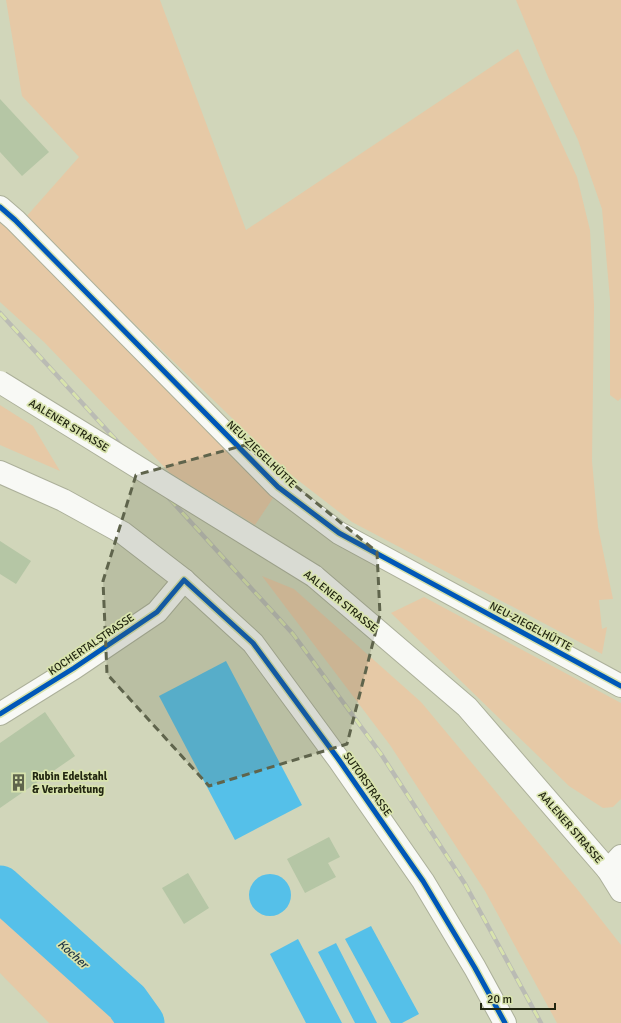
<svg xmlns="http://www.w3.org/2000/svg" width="621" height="1023" font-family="Signika,sans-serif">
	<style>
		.green { fill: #e6c9a6 }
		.water { fill: #55c0e9 }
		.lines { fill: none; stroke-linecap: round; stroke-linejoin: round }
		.river { stroke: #55c0e9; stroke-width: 45 }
		.building { fill: #b5c6a5 }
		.minor-casing { stroke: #acb09a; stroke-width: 24 }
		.tertiary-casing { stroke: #acb09a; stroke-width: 24 }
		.minor { stroke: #f8f9f5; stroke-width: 22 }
		.tertiary { stroke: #f8f9f5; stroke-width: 22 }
		.rail-casing { stroke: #babbb4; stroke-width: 4.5 }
		.rail { stroke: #d8e3ad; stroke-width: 3; stroke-dasharray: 9; stroke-linecap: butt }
		.tertiary-bridge-casing { stroke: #acb09a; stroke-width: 24; stroke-linecap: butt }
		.tertiary-bridge { stroke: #f8f9f5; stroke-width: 22 }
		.cycleway-casing { stroke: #d8e3ad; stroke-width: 8 }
		.cycleway { stroke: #0057b8; stroke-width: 5 }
		.marked { fill: #5f644c; fill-opacity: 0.2; stroke: #5f644c; stroke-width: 3; stroke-dasharray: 8 5; stroke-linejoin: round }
		.labels { text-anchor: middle; stroke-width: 3.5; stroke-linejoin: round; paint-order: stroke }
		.street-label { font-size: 11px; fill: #222611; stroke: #d8e3ad }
		.poi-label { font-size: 11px; font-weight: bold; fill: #222611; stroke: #d8e3ad; text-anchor: start }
		.water-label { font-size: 12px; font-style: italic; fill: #223745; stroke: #d8e3ad }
	</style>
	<rect width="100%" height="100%" fill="#d1d6ba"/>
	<g class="green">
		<path d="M6 0H160L246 230 518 49 577 177 590 230 594 305 592 461 598 527 613 599 599 600 602 629 607 627 602 654 352 522 290 474 25 218 79 157 22 96Z"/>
		<path d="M516 0H621V398L618 401 610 395V299L602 209 578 140 548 77Z"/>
		<path d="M0 221 275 495 255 525 170 473 44 342 0 302Z"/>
		<path d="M0 405 33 426 60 471 0 445Z"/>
		<path d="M262 576 294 589 421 702 577 889 621 945V1023H557L485 891 390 745Z"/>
		<path d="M424 597 621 703V799L613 807 603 808 569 786 391 613Z"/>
		<path d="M0 868 150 1003 163 1023H49L0 973Z"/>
	</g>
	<g class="water">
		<path d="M226 661 302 805 235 840 159 696Z"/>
		<circle cx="270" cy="895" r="21"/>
		<path d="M371 926 419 1014 402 1023H391L345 939Z"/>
		<path d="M298 939 342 1023H306L270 954Z"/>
		<path d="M336 943 377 1023H355L318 952Z"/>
	</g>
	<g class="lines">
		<path class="river" d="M0 888 127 1002 142 1023"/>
	</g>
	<g class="building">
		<path d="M0 99 49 152 22 176 0 152Z"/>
		<path d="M0 541 31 561 16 584 0 574Z"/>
		<path d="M45 712 75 756 0 808V743Z"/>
		<path d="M329 837 340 857 328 863 336 877 305 893 287 859Z"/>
		<path d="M188 873 209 908 184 924 162 888Z"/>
	</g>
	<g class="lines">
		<defs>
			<g id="minor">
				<path d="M0 472 63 500 123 533 184 580 253 643 339 760 423 881 475 968 505 1023"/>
				<path d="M0 714 74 668 157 612 184 580"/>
			</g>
			<g id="tertiary">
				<path d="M0 207 15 220 278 487 339 533 621 686"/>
				<path d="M314 576 467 707 608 870 621 891"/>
				<path d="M608 870 621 856"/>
			</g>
		</defs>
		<use href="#minor" class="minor-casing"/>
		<use href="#tertiary" class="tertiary-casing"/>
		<use href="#minor" class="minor"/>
		<use href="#tertiary" class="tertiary"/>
		<defs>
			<path id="rail" d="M0 313 293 634 381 754 465 884 541 1023"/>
		</defs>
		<use href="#rail" class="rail-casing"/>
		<use href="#rail" class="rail"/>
		<defs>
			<path id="tertiary-bridge" d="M0 382 314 576"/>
		</defs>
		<use href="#tertiary-bridge" class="tertiary-bridge-casing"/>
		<use href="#tertiary-bridge" class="tertiary-bridge"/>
		<defs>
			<g id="cycleway">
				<path d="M0 207 15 220 278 487 339 533 621 686"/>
				<path d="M0 714 74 668 157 612 184 580 253 643 339 760 423 881 475 968 505 1023"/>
			</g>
		</defs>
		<use href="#cycleway" class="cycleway-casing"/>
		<use href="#cycleway" class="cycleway"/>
	</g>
	<path class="marked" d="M245 445 377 552 380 615 347 744 209 786 107 674 103 581 136 475Z"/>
	<defs>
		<symbol id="building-bare" viewBox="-9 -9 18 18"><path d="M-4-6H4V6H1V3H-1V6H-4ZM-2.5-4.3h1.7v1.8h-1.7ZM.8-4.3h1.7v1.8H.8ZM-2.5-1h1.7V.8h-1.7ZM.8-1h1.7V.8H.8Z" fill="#5f644c" stroke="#d8e3ad" stroke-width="2.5" paint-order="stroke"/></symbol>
	</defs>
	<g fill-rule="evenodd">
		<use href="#building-bare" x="6" y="770" width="25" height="25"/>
	</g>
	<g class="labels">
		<g class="street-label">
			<text transform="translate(69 425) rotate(31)" y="4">AALENER STRASSE</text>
			<text transform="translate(262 454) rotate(44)" y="4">NEU-ZIEGELHÜTTE</text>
			<text transform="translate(341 601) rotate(39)" y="4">AALENER STRASSE</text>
			<text transform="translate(531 626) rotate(28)" y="4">NEU-ZIEGELHÜTTE</text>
			<text transform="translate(91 644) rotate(-34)" y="4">KOCHERTALSTRASSE</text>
			<text transform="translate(368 784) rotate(55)" y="4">SUTORSTRASSE</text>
			<text transform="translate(571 827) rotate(49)" y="4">AALENER STRASSE</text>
		</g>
		<g class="poi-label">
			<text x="32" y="780">Rubin Edelstahl<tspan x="32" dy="13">&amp; Verarbeitung</tspan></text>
		</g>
		<g class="water-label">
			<text transform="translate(73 954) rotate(42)" y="4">Kocher</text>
		</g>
	</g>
	<path d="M481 1003v6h74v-6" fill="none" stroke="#222611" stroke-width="2"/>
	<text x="487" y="1003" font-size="12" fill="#222611" stroke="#d8e3ad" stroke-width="3" paint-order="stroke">20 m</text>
</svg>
